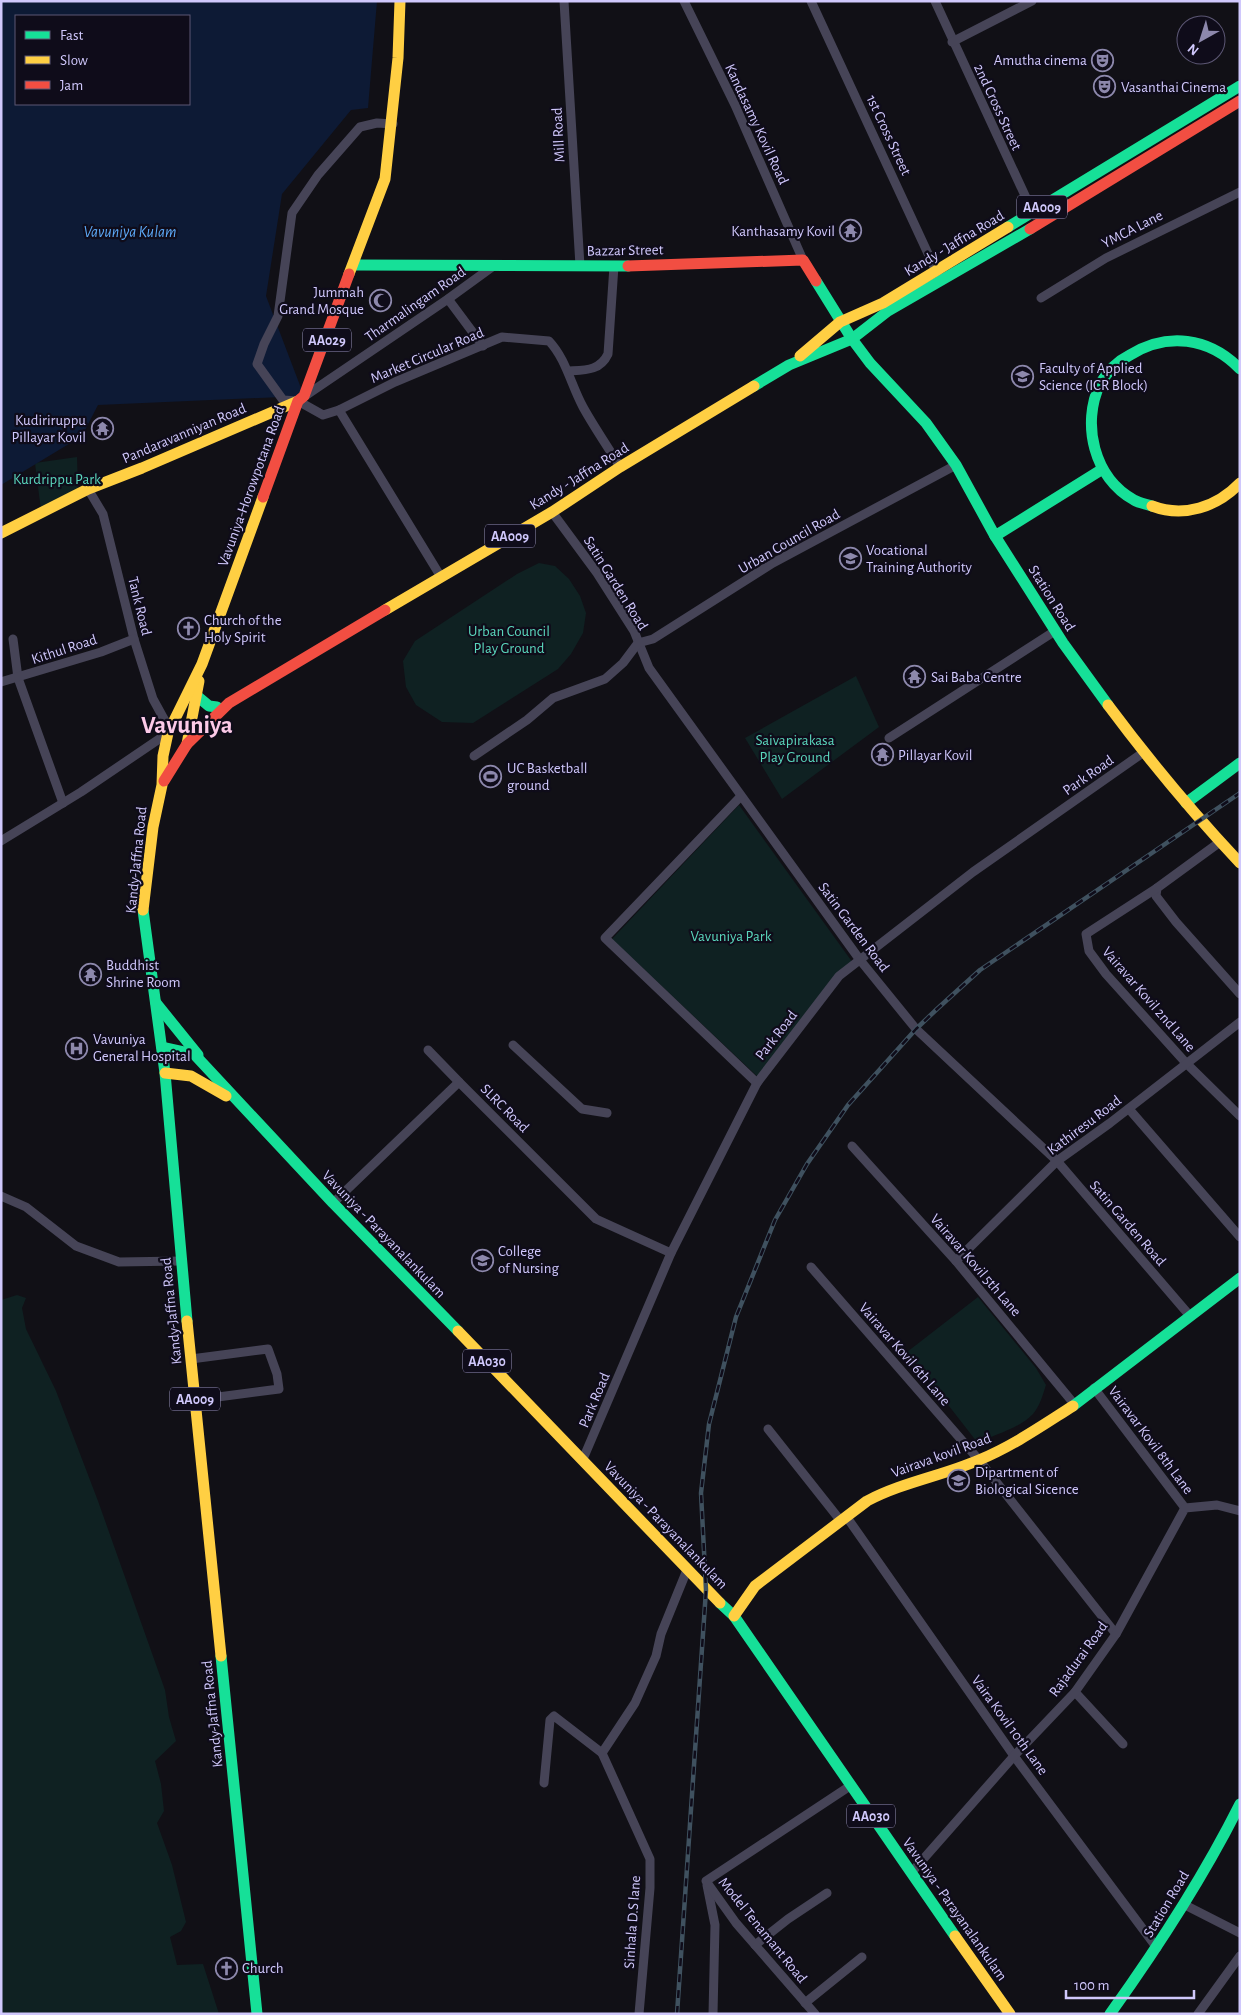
<svg xmlns="http://www.w3.org/2000/svg" width="1241" height="2015" font-family="'Alegreya Sans',sans-serif">
	<style>
		.green { fill: #0f2122 }
		.water { fill: #0d1a35; fill-rule: evenodd }
		.lines { fill: none; stroke-linecap: round; stroke-linejoin: round }
		.street { stroke: #464457; stroke-width: 9 }
		.fast { stroke: #16e098; stroke-width: 11 }
		.slow { stroke: #ffcf43; stroke-width: 11 }
		.jam { stroke: #f24e42; stroke-width: 11 }
		.rail-casing { stroke: #3f515f; stroke-width: 4.5 }
		.rail { stroke: #0f0c1a; stroke-width: 2.5; stroke-dasharray: 8; stroke-linecap: butt }
		.labels { text-anchor: middle; stroke-width: 4.5; stroke-linejoin: round; paint-order: stroke }
		.shield { fill: #0f0c1a; stroke: #9690b8; stroke-width: 1 }
		.shield-label { font-size: 14px; font-weight: bold; fill: #d0c8fc }
		.poi-label { font-size: 15px; fill: #d0c8fc; stroke: #0f0c1a; text-anchor: start }
		.street-label { font-size: 15px; fill: #d0c8fc; stroke: #0f0c1a }
		.park-label { font-size: 15px; fill: #5ad6bc; stroke: #0f0c1a }
		.water-label { font-size: 16px; font-style: italic; fill: #5ca8f6; stroke: #0f0c1a }
		.town-label { font-size: 25px; font-weight: bold; fill: #fccae8; stroke: #0f0c1a }
	</style>
	<rect width="100%" height="100%" fill="#111016"/>
	<g class="green">
		<path d="M77 457 78 491 41 510 35 463Z"/>
		<path d="M539 563 555 566 569 579 580 596 586 613 583 633 571 654 558 669 473 723 442 722 416 705 406 687 403 661 415 641 517 574Z"/>
		<path d="M856 676 879 727 782 799 745 738Z"/>
		<path d="M739 805 853 963 758 1077 612 939Z"/>
		<path d="M17 1295 26 1298 22 1308 26 1329 56 1391 98 1501 165 1690 169 1717 176 1741 155 1761 161 1784 164 1811 157 1823 172 1865 186 1922 181 1931 170 1937 177 1965 203 1964 219 2014H1V1300Z"/>
		<path d="M978 1297 1036 1368 1046 1385C1043 1394 1040 1406 1033 1414 1021 1427 994 1436 977 1442L907 1352Z"/>
	</g>
	<path class="water" d="M1 1H377L368 108 351 110 282 194 266 296 304 396 98 405 82 436 1 485ZM16 16H189V104H16Z"/>
	<g class="lines">
		<g class="street">
			<path d="M564 1 580 266"/>
			<path d="M684 1 735 105 803 260"/>
			<path d="M811 1 937 273"/>
			<path d="M935 1 1034 215"/>
			<path d="M952 42 1032 1"/>
			<path d="M393 124 377 123 360 127 318 175 292 213 278 316 264 344 257 364 283 400 298 401 323 415 339 410 395 382 502 337 549 341C566 359 571 385 583 407 594 427 608 447 620 467"/>
			<path d="M1041 298 1106 258 1240 192"/>
			<path d="M448 299 483 346"/>
			<path d="M568 371C585 370 600 371 608 354L614 266"/>
			<path d="M305 396 448 299 492 267"/>
			<path d="M339 410 441 577"/>
			<path d="M88 489 103 514 134 639 153 699 170 730"/>
			<path d="M552 512 597 573 634 631 649 668 860 960 916 1029 1057 1161 1190 1316"/>
			<path d="M13 639 18 678 63 803"/>
			<path d="M1 682 101 652 134 639"/>
			<path d="M889 738 1055 631"/>
			<path d="M474 756 527 720 553 698 605 679 623 663 638 643 653 639 773 563 956 465"/>
			<path d="M741 796 605 938 757 1083"/>
			<path d="M1 841 81 792 168 733"/>
			<path d="M1220 842 1157 888 1156 896 1176 922 1240 994"/>
			<path d="M1157 888 1086 934 1089 951 1106 974 1186 1063 1240 1116"/>
			<path d="M513 1045 582 1109 607 1113"/>
			<path d="M428 1050 459 1082"/>
			<path d="M1129 1109 1240 1237"/>
			<path d="M852 1146 956 1261 1075 1405"/>
			<path d="M1 1196 26 1207 76 1246 119 1262 181 1261"/>
			<path d="M333 1203 459 1082 596 1219 671 1253"/>
			<path d="M956 1261 1057 1161 1110 1123 1240 1022"/>
			<path d="M811 1267 979 1460 1116 1634"/>
			<path d="M191 1359 268 1349 277 1374 279 1389 195 1400"/>
			<path d="M1094 1388 1185 1508"/>
			<path d="M768 1429 840 1520"/>
			<path d="M583 1459 671 1253 757 1083 839 976 973 872 1144 752"/>
			<path d="M846 1516 1014 1756 1157 1948"/>
			<path d="M1075 1692 1123 1744"/>
			<path d="M544 1783 550 1720 554 1716 602 1753"/>
			<path d="M911 1873 1014 1756 1075 1692 1116 1634 1185 1508 1217 1505 1240 1511"/>
			<path d="M707 1885 715 1925 713 2014"/>
			<path d="M1183 1904 1240 1933"/>
			<path d="M755 1945 788 1919 827 1893"/>
			<path d="M805 2003 862 1957"/>
			<path d="M639 2014 650 1888V1859L602 1753 635 1703 656 1656 661 1634 687 1570"/>
			<path d="M815 2014 736 1923 706 1881 850 1786"/>
			<path d="M1198 2014 1240 1956"/>
		</g>
		<g class="fast">
			<path d="M1008 227 1240 86"/>
			<path d="M354 265 628 266"/>
			<path d="M816 281 852 339 870 363 926 423 956 465 995 536 1063 643 1108 705"/>
			<path d="M754 386 789 365 852 339 888 311 1030 229"/>
			<path d="M1152 506C1146 504 1139 503 1134 500 1094 478 1081 424 1100 384 1107 372 1118 361 1130 355 1167 332 1209 337 1240 369"/>
			<path d="M995 536 1101 470"/>
			<path d="M197 696 209 706 217 707"/>
			<path d="M1186 803 1240 763"/>
			<path d="M143 910 165 1073 187 1321"/>
			<path d="M156 1003 198 1055"/>
			<path d="M162 1047 194 1054 333 1203 458 1331"/>
			<path d="M1073 1406 1240 1278"/>
			<path d="M720 1603 734 1616 955 1936"/>
			<path d="M221 1656 257 2014"/>
			<path d="M1110 2014C1158 1947 1203 1878 1240 1804"/>
		</g>
		<g class="slow">
			<path d="M349 274 385 179 398 58 400 1"/>
			<path d="M800 356 840 322 883 303 1008 227"/>
			<path d="M1152 506C1184 518 1217 507 1240 483"/>
			<path d="M1 533 88 489 142 468 298 401"/>
			<path d="M385 610 552 512 620 467 754 386"/>
			<path d="M1108 705C1149 760 1193 813 1240 863"/>
			<path d="M187 744 199 681"/>
			<path d="M143 910 153 827 162 785 163 756 168 733 202 664 263 497"/>
			<path d="M165 1073 191 1076 226 1096"/>
			<path d="M187 1321 221 1656"/>
			<path d="M458 1331 720 1603"/>
			<path d="M734 1616 755 1586 867 1501C903 1482 942 1476 979 1460 1013 1446 1043 1425 1073 1406"/>
			<path d="M955 1936 1010 2014"/>
		</g>
		<g class="jam">
			<path d="M1030 229 1240 101"/>
			<path d="M628 266 803 260 816 281"/>
			<path d="M263 497 298 401 304 396 349 274"/>
			<path d="M164 781 187 744 229 703 385 610"/>
		</g>
		<defs>
			<path id="rail" d="M677 2014 706 1590 701 1493 709 1424 736 1317 775 1220 807 1164 848 1105 916 1029 937 1009 980 970 1240 793"/>
		</defs>
		<use href="#rail" class="rail-casing"/>
		<use href="#rail" class="rail"/>
	</g>
	<defs>
		<symbol id="theatre-ring" viewBox="-11 -11 22 22"><circle r="9.5" fill="#0f0c1a" stroke="#8d88ac" stroke-width="1.5"/><path d="M-5-5.5Q0-4 5-5.5V0Q5 5 0 6Q-5 5-5 0ZM-3.3-2.5H-1v1.5H-3.3ZM1-2.5H3.3v1.5H1ZM-2.8 1Q0 5.5 2.8 1Z" fill="#8d88ac"/></symbol>
		<symbol id="temple-ring" viewBox="-11 -11 22 22"><circle r="9.5" fill="#0f0c1a" stroke="#8d88ac" stroke-width="1.5"/><path d="M0-6L5-2H3V0L6.5 2.5H4V6H1.5V3h-3V6H-4V2.5H-6.5L-3 0V-2H-5Z" fill="#8d88ac"/></symbol>
		<symbol id="mosque-ring" viewBox="-11 -11 22 22"><circle r="9.5" fill="#0f0c1a" stroke="#8d88ac" stroke-width="1.5"/><path d="M3.5-4.9A6 6 0 1 0 3.5 4.9A5 5 0 1 1 3.5-4.9Z" fill="#8d88ac"/></symbol>
		<symbol id="university-ring" viewBox="-11 -11 22 22"><circle r="9.5" fill="#0f0c1a" stroke="#8d88ac" stroke-width="1.5"/><path d="M0-5L7-2L0 1L-7-2ZM-4 1L0 2.5L4 1V4Q0 6-4 4Z" fill="#8d88ac"/></symbol>
		<symbol id="church-ring" viewBox="-11 -11 22 22"><circle r="9.5" fill="#0f0c1a" stroke="#8d88ac" stroke-width="1.5"/><path d="M-1.2-6h2.4v3.5h3.3v2.4h-3.3V6h-2.4V-.1h-3.3v-2.4h3.3Z" fill="#8d88ac"/></symbol>
		<symbol id="stadium-ring" viewBox="-11 -11 22 22"><circle r="9.5" fill="#0f0c1a" stroke="#8d88ac" stroke-width="1.5"/><path d="M0-5a6.5 5 0 1 0 0 10a6.5 5 0 1 0 0-10ZM-3.5-1.8h7v3.6h-7Z" fill="#8d88ac"/></symbol>
		<symbol id="hospital-ring" viewBox="-11 -11 22 22"><circle r="9.5" fill="#0f0c1a" stroke="#8d88ac" stroke-width="1.5"/><path d="M-5-5h3v3.5h4V-5h3V5h-3V1.5h-4V5h-3Z" fill="#8d88ac"/></symbol>
	</defs>
	<g fill-rule="evenodd">
		<use href="#theatre-ring" x="1090" y="48" width="25" height="25"/>
		<use href="#theatre-ring" x="1092" y="74" width="25" height="25"/>
		<use href="#temple-ring" x="838" y="218" width="25" height="25"/>
		<use href="#mosque-ring" x="368" y="288" width="25" height="25"/>
		<use href="#university-ring" x="1010" y="364" width="25" height="25"/>
		<use href="#temple-ring" x="90" y="416" width="25" height="25"/>
		<use href="#university-ring" x="838" y="546" width="25" height="25"/>
		<use href="#church-ring" x="176" y="616" width="25" height="25"/>
		<use href="#temple-ring" x="902" y="664" width="25" height="25"/>
		<use href="#temple-ring" x="870" y="742" width="25" height="25"/>
		<use href="#stadium-ring" x="478" y="764" width="25" height="25"/>
		<use href="#temple-ring" x="78" y="962" width="25" height="25"/>
		<use href="#hospital-ring" x="64" y="1036" width="25" height="25"/>
		<use href="#university-ring" x="470" y="1248" width="25" height="25"/>
		<use href="#university-ring" x="946" y="1468" width="25" height="25"/>
		<use href="#church-ring" x="214" y="1956" width="25" height="25"/>
	</g>
	<g class="labels">
		<g class="shield">
			<rect x="1017" y="195.5" width="50" height="23" rx="4"/>
			<rect x="303" y="328.5" width="48" height="23" rx="4"/>
			<rect x="485" y="524.5" width="50" height="23" rx="4"/>
			<rect x="463" y="1349.5" width="48" height="23" rx="4"/>
			<rect x="170" y="1387.5" width="50" height="23" rx="4"/>
			<rect x="847" y="1804.5" width="48" height="23" rx="4"/>
		</g>
		<g class="shield-label">
			<text x="1042" y="212">AA009</text>
			<text x="327" y="345">AA029</text>
			<text x="510" y="541">AA009</text>
			<text x="487" y="1366">AA030</text>
			<text x="195" y="1404">AA009</text>
			<text x="871" y="1821">AA030</text>
		</g>
		<g class="poi-label">
			<text x="1087" y="65" text-anchor="end">Amutha cinema</text>
			<text x="1121" y="92">Vasanthai Cinema</text>
			<text x="835" y="236" text-anchor="end">Kanthasamy Kovil</text>
			<text x="364" y="297" text-anchor="end">Jummah<tspan x="364" dy="17">Grand Mosque</tspan></text>
			<text x="1039" y="373">Faculty of Applied<tspan x="1039" dy="17">Science (ICR Block)</tspan></text>
			<text x="86" y="425" text-anchor="end">Kudiriruppu<tspan x="86" dy="17">Pillayar Kovil</tspan></text>
			<text x="866" y="555">Vocational<tspan x="866" dy="17">Training Authority</tspan></text>
			<text x="204" y="625">Church of the<tspan x="204" dy="17">Holy Spirit</tspan></text>
			<text x="931" y="682">Sai Baba Centre</text>
			<text x="898" y="760">Pillayar Kovil</text>
			<text x="507" y="773">UC Basketball<tspan x="507" dy="17">ground</tspan></text>
			<text x="106" y="970">Buddhist<tspan x="106" dy="17">Shrine Room</tspan></text>
			<text x="93" y="1044">Vavuniya<tspan x="93" dy="17">General Hospital</tspan></text>
			<text x="498" y="1256">College<tspan x="498" dy="17">of Nursing</tspan></text>
			<text x="975" y="1477">Dipartment of<tspan x="975" dy="17">Biological Sicence</tspan></text>
			<text x="242" y="1973">Church</text>
		</g>
		<g class="street-label">
			<text transform="translate(998 107) rotate(65)" y="5">2nd Cross Street</text>
			<text transform="translate(757 124) rotate(65)" y="5">Kandasamy Kovil Road</text>
			<text transform="translate(558 135) rotate(-93)" y="5">Mill Road</text>
			<text transform="translate(889 135) rotate(65)" y="5">1st Cross Street</text>
			<text transform="translate(1132 229) rotate(-27)" y="5">YMCA Lane</text>
			<text transform="translate(954 243) rotate(-31)" y="5">Kandy - Jaffna Road</text>
			<text transform="translate(625 250) rotate(-1)" y="5">Bazzar Street</text>
			<text transform="translate(415 304) rotate(-35)" y="5">Tharmalingam Road</text>
			<text transform="translate(427 355) rotate(-23)" y="5">Market Circular Road</text>
			<text transform="translate(184 433) rotate(-23)" y="5">Pandaravanniyan Road</text>
			<text transform="translate(579 476) rotate(-32)" y="5">Kandy - Jaffna Road</text>
			<text transform="translate(251 486) rotate(-70)" y="5">Vavuniya-Horowpotana Road</text>
			<text transform="translate(789 541) rotate(-30)" y="5">Urban Council Road</text>
			<text transform="translate(616 583) rotate(58)" y="5">Satin Garden Road</text>
			<text transform="translate(1052 598) rotate(58)" y="5">Station Road</text>
			<text transform="translate(140 606) rotate(76)" y="5">Tank Road</text>
			<text transform="translate(64 649) rotate(-18)" y="5">Kithul Road</text>
			<text transform="translate(1088 775) rotate(-35)" y="5">Park Road</text>
			<text transform="translate(136 860) rotate(-84)" y="5">Kandy-Jaffna Road</text>
			<text transform="translate(854 927) rotate(53)" y="5">Satin Garden Road</text>
			<text transform="translate(1149 999) rotate(49)" y="5">Vairavar Kovil 2nd Lane</text>
			<text transform="translate(776 1035) rotate(-52)" y="5">Park Road</text>
			<text transform="translate(505 1108) rotate(45)" y="5">SLRC Road</text>
			<text transform="translate(1084 1125) rotate(-37)" y="5">Kathiresu Road</text>
			<text transform="translate(1128 1223) rotate(49)" y="5">Satin Garden Road</text>
			<text transform="translate(384 1234) rotate(46)" y="5">Vavuniya - Parayanalankulam</text>
			<text transform="translate(976 1265) rotate(49)" y="5">Vairavar Kovil 5th Lane</text>
			<text transform="translate(171 1311) rotate(-96)" y="5">Kandy-Jaffna Road</text>
			<text transform="translate(905 1354) rotate(49)" y="5">Vairavar Kovil 6th Lane</text>
			<text transform="translate(594 1400) rotate(-67)" y="5">Park Road</text>
			<text transform="translate(1151 1440) rotate(53)" y="5">Vairavar Kovil 8th Lane</text>
			<text transform="translate(941 1455) rotate(-20)" y="5">Vairava kovil Road</text>
			<text transform="translate(666 1525) rotate(46)" y="5">Vavuniya - Parayanalankulam</text>
			<text transform="translate(1078 1659) rotate(-54)" y="5">Rajadurai Road</text>
			<text transform="translate(212 1714) rotate(-96)" y="5">Kandy-Jaffna Road</text>
			<text transform="translate(1010 1725) rotate(54)" y="5">Vaira Kovil 10th Lane</text>
			<text transform="translate(1166 1904) rotate(-59)" y="5">Station Road</text>
			<text transform="translate(955 1909) rotate(55)" y="5">Vavuniya - Parayanalankulam</text>
			<text transform="translate(632 1922) rotate(-86)" y="5">Sinhala D.S lane</text>
			<text transform="translate(763 1930) rotate(51)" y="5">Model Tenamant Road</text>
		</g>
		<g class="park-label">
			<text x="57" y="484">Kurdrippu Park</text>
			<text x="509" y="636">Urban Council<tspan x="509" dy="17">Play Ground</tspan></text>
			<text x="795" y="745">Saivapirakasa<tspan x="795" dy="17">Play Ground</tspan></text>
			<text x="731" y="941">Vavuniya Park</text>
		</g>
		<g class="water-label">
			<text x="130" y="237">Vavuniya Kulam</text>
		</g>
		<g class="town-label">
			<text x="187" y="733">Vavuniya</text>
		</g>
	</g>
	<rect width="1241" height="2015" fill="none" stroke="#d0c8fc" stroke-width="5"/>
	<rect x="15" y="15" width="175" height="90" fill="#0f0c1a" stroke="#5c5774"/>
	<rect x="25" y="31" width="25" height="8" fill="#16e098" stroke="#5c5774"/>
	<text x="60" y="40" font-size="15" fill="#d0c8fc">Fast</text>
	<rect x="25" y="56" width="25" height="8" fill="#ffcf43" stroke="#5c5774"/>
	<text x="60" y="65" font-size="15" fill="#d0c8fc">Slow</text>
	<rect x="25" y="81" width="25" height="8" fill="#f24e42" stroke="#5c5774"/>
	<text x="60" y="90" font-size="15" fill="#d0c8fc">Jam</text>
	<g transform="translate(1201 40) rotate(219)"><circle r="24" fill="#0f0c1a" stroke="#5c5774"/>
	<path d="M0-4L9 19L0 12L-9 19Z" fill="#8d88ac"/>
	<text y="-8" font-size="14" font-weight="bold" text-anchor="middle" fill="#d0c8fc">N</text>
	</g>
	<path d="M1066 1990v8h128v-8" fill="none" stroke="#d0c8fc" stroke-width="2.5"/>
	<text x="1074" y="1990" font-size="15" fill="#d0c8fc" stroke="#0f0c1a" stroke-width="4" paint-order="stroke">100 m</text>
</svg>
